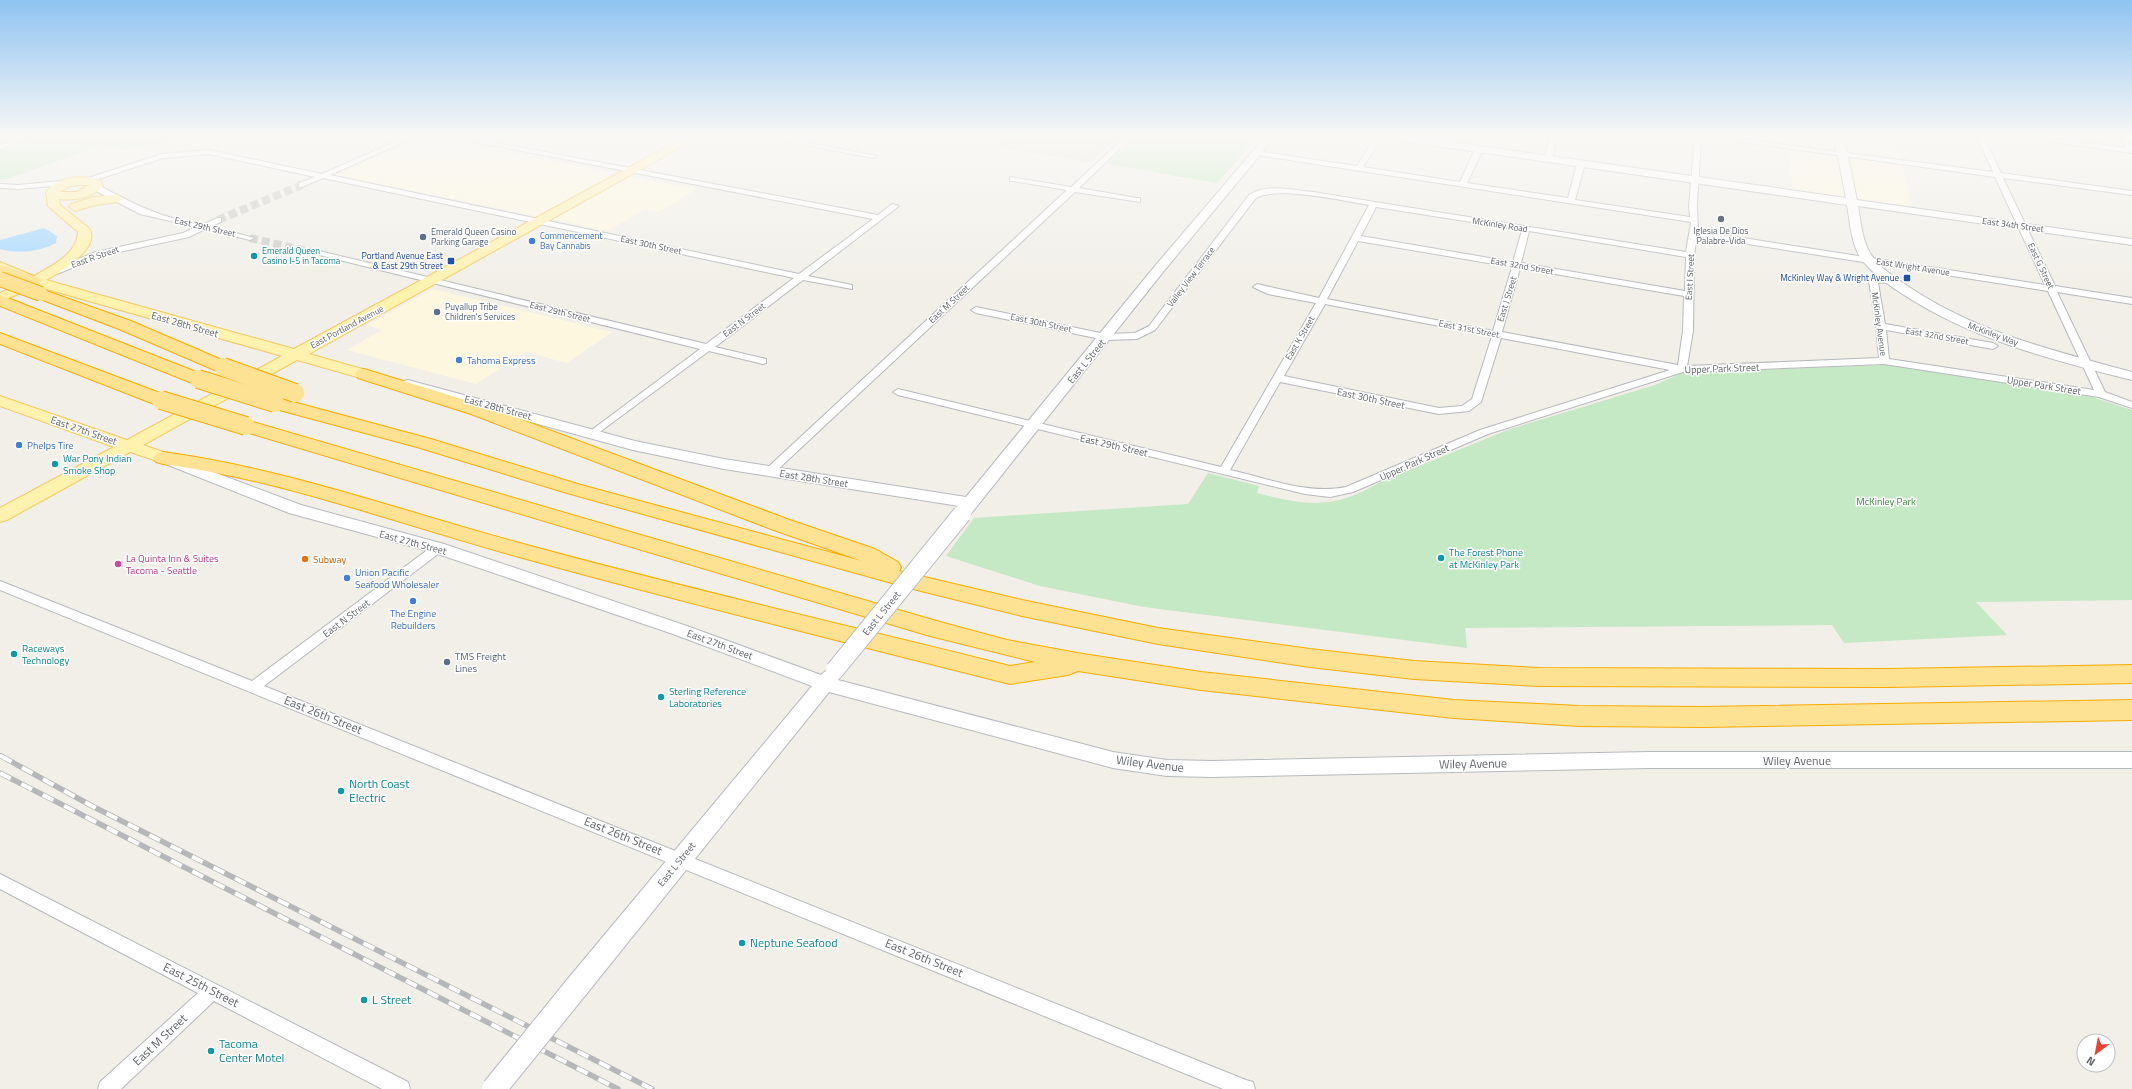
<svg xmlns="http://www.w3.org/2000/svg" width="2132" height="1089" font-family="'Titillium Web',sans-serif">
	<style>
		.commercial { fill: #fef7e0 }
		.education { fill: #e1ded6 }
		.green { fill: #c5e8c5 }
		.water { fill: #aadaff }
		.lines { fill: none; stroke-linecap: round; stroke-linejoin: round }
		.street-tunnel { stroke: #ccccc8; stroke-width: 8; stroke-dasharray: 8 4; stroke-linecap: butt }
		.street-casing { stroke: #b5b8bc; stroke-width: 2 }
		.secondary-casing { stroke: #b6babf; stroke-width: 2 }
		.primary-casing { stroke: #f2c960; stroke-width: 2 }
		.highway-casing { stroke: #f9ab00; stroke-width: 2 }
		.street { fill: #fff; fill-rule: evenodd }
		.secondary { fill: #fff; fill-rule: evenodd }
		.primary { fill: #fff2af; fill-rule: evenodd }
		.highway { fill: #fde293; fill-rule: evenodd }
		.rail-far1-casing { stroke: #b6b7b8; stroke-width: 4.5 }
		.rail-casing { stroke: #b6b7b8; stroke-width: 5.5 }
		.rail-far1 { stroke: #fff; stroke-width: 3; stroke-dasharray: 10; stroke-linecap: butt }
		.rail { stroke: #fff; stroke-width: 4; stroke-dasharray: 12; stroke-linecap: butt }
		.secondary-bridge-far1-casing { stroke: #b6babf; stroke-width: 20; stroke-linecap: butt }
		.secondary-bridge-casing { stroke: #b6babf; stroke-width: 26; stroke-linecap: butt }
		.highway-bridge-far1-casing { stroke: #f9ab00; stroke-width: 16; stroke-linecap: butt }
		.highway-bridge-casing { stroke: #f9ab00; stroke-width: 20; stroke-linecap: butt }
		.secondary-bridge-far1 { stroke: #fff; stroke-width: 18 }
		.secondary-bridge { stroke: #fff; stroke-width: 24 }
		.highway-bridge-far1 { stroke: #fde293; stroke-width: 14 }
		.highway-bridge { stroke: #fde293; stroke-width: 18 }
		.worship-dot { fill: #6b7280; stroke: #fff; stroke-width: 1.5 }
		.service-dot { fill: #5c6f8a; stroke: #fff; stroke-width: 1.5 }
		.shop-dot { fill: #3f7fe0; stroke: #fff; stroke-width: 1.5 }
		.culture-dot { fill: #0f9aa8; stroke: #fff; stroke-width: 1.5 }
		.transit-dot { fill: #1a4fb4; stroke: #fff; stroke-width: 1.5 }
		.food-dot { fill: #e8710a; stroke: #fff; stroke-width: 1.5 }
		.hotel-dot { fill: #d1479c; stroke: #fff; stroke-width: 1.5 }
		.labels { text-anchor: middle; stroke-width: 3; stroke-linejoin: round; paint-order: stroke }
		.far-street-label { font-size: 9px; fill: #5f6368; stroke: #fff }
		.far-worship-label { font-size: 9px; fill: #5b616d; stroke: #fff }
		.far-service-label { font-size: 9px; fill: #4e5e75; stroke: #fff; text-anchor: start }
		.far-shop-label { font-size: 9px; fill: #366cbe; stroke: #fff; text-anchor: start }
		.far-culture-label { font-size: 9px; fill: #0d838f; stroke: #fff; text-anchor: start }
		.far-transit-label { font-size: 9px; fill: #164399; stroke: #fff; text-anchor: end }
		.street-label { font-size: 10px; fill: #5f6368; stroke: #fff }
		.shop-label { font-size: 10px; fill: #366cbe; stroke: #fff; text-anchor: start }
		.culture-label { font-size: 10px; fill: #0d838f; stroke: #fff; text-anchor: start }
		.park-label { font-size: 10px; fill: #348238; stroke: #fff }
		.hotel-label { font-size: 10px; fill: #b23c85; stroke: #fff; text-anchor: start }
		.food-label { font-size: 10px; fill: #c56008; stroke: #fff; text-anchor: start }
		.service-label { font-size: 10px; fill: #4e5e75; stroke: #fff; text-anchor: start }
		.near-street-label { font-size: 12px; fill: #5f6368; stroke: #fff }
		.near-culture-label { font-size: 12px; fill: #0d838f; stroke: #fff; text-anchor: start }
	</style>
	<rect width="100%" height="100%" fill="#f1efe8"/>
	<g class="commercial">
		<path d="M424 137 697 189 659 212 645 209 608 231 337 175Z"/>
		<path d="M1717 137H1922L1925 146 1895 142 1913 207 1793 190 1787 146Z"/>
		<path d="M433 289 612 332 567 363 526 352 476 384 347 350 382 330 367 325Z"/>
	</g>
	<path class="education" d="M1005 137H1119L1091 162 993 147Z"/>
	<g class="green">
		<path d="M48 137H197L123 150 103 145 4 180 0 179V151Z"/>
		<path d="M1136 137H1225L1253 142 1217 183 1107 164Z"/>
		<path d="M1887 365 2089 396 2132 410V600L1976 602 2007 635 1844 643 1832 625 1465 628 1467 648 1144 607 1040 586 946 556 974 518 1188 504 1208 473 1259 486 1257 493C1308 506 1334 510 1382 481L1510 429 1655 385 1682 373Z"/>
	</g>
	<path class="water" d="M44 228 57 236 56 243C39 252 18 254 0 249V240Z"/>
	<g class="lines">
		<g class="street-tunnel">
			<path d="M218 220 302 185"/>
			<path d="M250 238 311 252"/>
		</g>
		<defs>
			<g id="street">
				<path d="M22 137H33L0 149V145Z"/>
				<path d="M406 137H415L330 175 799 274 873 219 450 137H465L878 215 892 204 899 206 808 276 852 285V289L803 280 715 347 766 359V363L763 364 709 351 593 437 589 436 588 434 589 432 700 349 307 252 311 249 706 344 794 278 323 178 302 187H299V183L315 177 209 154 163 158 86 183 79 181 162 154 209 150 322 174Z"/>
				<path d="M762 137H778L877 156 873 158Z"/>
				<path d="M1125 137H1132L1079 188 1137 198H1140V202L1075 192 774 473H766L764 471 766 469 1067 190 1013 181H1010V177L1071 187Z"/>
				<path d="M1375 137H1382L1363 167 1460 182 1475 149 1479 147 1483 149 1467 183 1568 198 1577 164 1581 162 1585 164 1575 200 1690 217 1689 206 1695 137H1701L1697 206 1698 231 2045 285 1995 177 1705 137H1725L1993 172 1977 137H1984L2001 173 2132 191V195L2003 178 2055 286 2132 298V304L2057 292 2105 392 2132 402V408L2099 397 1884 364 1683 372 1488 434 1353 492 1330 497 1305 494 898 395 893 392 898 389 1221 467 1316 303 1268 294 1253 287 1257 284 1319 298 1369 205C1344 201 1274 185 1255 199L1155 330 1137 339 1105 340 976 313 971 310 976 307 1105 334 1135 333 1149 326 1249 195C1267 183 1292 190 1313 192L1686 252 1691 222 1257 155 1253 153 1257 151 1357 166ZM1376 207 1522 230 1513 262 1361 236ZM1529 231 1686 257 1685 291 1521 263ZM1697 236 2048 291 2094 390 1889 359 1886 330 1993 349 1998 346 1993 343 1885 324 1878 283 1894 282 1895 280C1890 276 1874 277 1869 281L1876 326 1879 358 1687 366 1693 331 1694 255ZM1358 241 1512 267 1493 331 1327 299ZM1520 268 1684 296 1683 331 1678 365 1502 332ZM1325 304 1492 336 1472 399 1462 406 1439 408 1284 376ZM1501 338 1670 370 1480 430 1346 487C1308 495 1267 478 1230 470L1280 382 1439 414 1469 411 1481 402Z"/>
				<path d="M1550 137H1557L1552 159 1548 161 1544 159Z"/>
				<path d="M2018 137H2039L2126 148 2119 137H2126L2132 146V153Z"/>
				<path d="M72 180H75V184L18 189 0 188V184L18 185Z"/>
				<path d="M92 185H98C132 203 162 219 201 224 208 225 213 217 221 218V222L211 226 254 238 250 240 205 229 189 237 101 256 57 274H51V270L96 252 183 233 196 227 140 214 92 189Z"/>
				<path d="M438 544 444 548 442 551 264 686 1246 1080 1253 1082 1255 1089H1223L0 590V581L252 681 434 545Z"/>
				<path d="M0 874 408 1082 410 1089H382L214 1001 121 1089H98L100 1082 198 993 0 889Z"/>
			</g>
			<g id="secondary">
				<path d="M1265 137H1275L1163 272 970 515H958L956 511 959 506 724 469 633 450 403 387 401 384 403 381 408 380 635 441 724 459 966 497 1155 266Z"/>
				<path d="M1390 137H1417L1846 198 1834 137H1844L1857 200 2132 239V245L1858 206C1861 222 1862 242 1872 256 1881 269 1896 278 1909 287 1976 332 2054 351 2132 372V380C2052 360 1970 339 1901 293 1886 283 1870 272 1860 257 1851 242 1850 222 1847 205L1395 140Z"/>
				<path d="M168 455 301 505 444 544 687 626 821 675C827 669 831 668 839 670L842 675 838 680 1113 752 1167 760 1212 761 1649 752H2132V768H1649L1212 777 1167 776 1113 768 829 692 584 997 575 1000 566 997 563 989 566 981 812 686 673 634 432 552 289 513 163 463 160 460 163 457Z"/>
			</g>
			<g id="primary">
				<path d="M685 137H699L309 354 370 371 372 374 370 377 364 379 297 360 143 445 169 454 172 458 169 462 163 463 130 452 7 520 0 522V508L114 447 0 406V396L127 440 282 356 36 286 0 302V293L23 282 0 271V262L34 276C51 266 77 255 78 232L48 206 46 192C57 176 83 175 100 180L103 185C94 198 74 201 59 199L60 205 89 228C102 248 59 273 46 280L294 349ZM79 185H90L76 192H59L71 186Z"/>
				<path d="M115 195 119 196 121 199 119 202 95 205 75 211 69 207 71 204 94 197Z"/>
			</g>
			<g id="highway">
				<path d="M0 265 39 278 41 281 39 284 33 286 0 275Z"/>
				<path d="M41 289 131 321 229 363 232 367 229 371 223 372 217 371 119 329 35 297 33 294 35 291Z"/>
				<path d="M0 295 204 375 207 379 204 383 198 384 192 383 0 306Z"/>
				<path d="M0 333 168 396 170 400 168 404 161 406 154 404 0 344Z"/>
				<path d="M364 369 485 406 787 519 875 549 898 562 901 567 899 571 1022 600 1158 628 1310 649 1414 661 1539 668 1889 669 2132 665V683L1889 687 1539 686 1414 679 1310 667 1158 644 1022 616 917 590 567 493 417 447 268 407 266 403 268 399 275 397 282 399 431 439 581 485 862 561 771 529 471 414 358 378 355 374 358 370Z"/>
				<path d="M246 420 940 622 1007 640 1083 654 1201 672 1454 700 1579 706 1703 707 2132 700V720L1703 727 1579 726 1454 718 1201 690 1078 671 1068 675 1010 684C844 642 677 601 512 555 396 523 282 480 163 464L156 462 153 458 156 454 163 452C283 468 399 510 516 542 680 587 845 625 1010 666L1035 662 930 636 239 430 236 426 239 422Z"/>
			</g>
		</defs>
		<use href="#street" class="street-casing"/>
		<use href="#secondary" class="secondary-casing"/>
		<use href="#primary" class="primary-casing"/>
		<use href="#highway" class="highway-casing"/>
		<use href="#street" class="street"/>
		<use href="#secondary" class="secondary"/>
		<use href="#primary" class="primary"/>
		<use href="#highway" class="highway"/>
		<defs>
			<path id="rail-far1" d="M0 755 3 757"/>
			<g id="rail">
				<path d="M1 756 92 806 652 1089"/>
				<path d="M0 773 618 1089"/>
			</g>
		</defs>
		<use href="#rail-far1" class="rail-far1-casing"/>
		<use href="#rail" class="rail-casing"/>
		<use href="#rail-far1" class="rail-far1"/>
		<use href="#rail" class="rail"/>
		<defs>
			<path id="secondary-bridge-far1" d="M835 670 962 514"/>
			<path id="secondary-bridge" d="M494 1089 575 989"/>
			<path id="highway-bridge-far1" d="M0 279 41 294"/>
			<g id="highway-bridge">
				<path d="M223 367 295 393"/>
				<path d="M198 379 275 403"/>
				<path d="M161 400 246 426"/>
			</g>
		</defs>
		<use href="#secondary-bridge-far1" class="secondary-bridge-far1-casing"/>
		<use href="#secondary-bridge" class="secondary-bridge-casing"/>
		<use href="#highway-bridge-far1" class="highway-bridge-far1-casing"/>
		<use href="#highway-bridge" class="highway-bridge-casing"/>
		<use href="#secondary-bridge-far1" class="secondary-bridge-far1"/>
		<use href="#secondary-bridge" class="secondary-bridge"/>
		<use href="#highway-bridge-far1" class="highway-bridge-far1"/>
		<use href="#highway-bridge" class="highway-bridge"/>
	</g>
	<linearGradient id="sky" x2="0" y2="1"><stop stop-color="#8fc3f1"/><stop offset="0.47" stop-color="#f9f8f5"/><stop offset="1" stop-color="#f9f8f5" stop-opacity="0"/></linearGradient>
	<rect width="2132" height="290" fill="url(#sky)"/>
	<circle class="worship-dot" cx="1721" cy="219" r="4"/>
	<g class="service-dot">
		<circle cx="423" cy="237" r="4"/>
		<circle cx="437" cy="312" r="4"/>
		<circle cx="447" cy="662" r="4"/>
	</g>
	<g class="shop-dot">
		<circle cx="532" cy="241" r="4"/>
		<circle cx="459" cy="360" r="4"/>
		<circle cx="19" cy="445" r="4"/>
		<circle cx="347" cy="578" r="4"/>
		<circle cx="413" cy="601" r="4"/>
	</g>
	<g class="culture-dot">
		<circle cx="254" cy="256" r="4"/>
		<circle cx="55" cy="464" r="4"/>
		<circle cx="1441" cy="558" r="4"/>
		<circle cx="14" cy="654" r="4"/>
		<circle cx="661" cy="697" r="4"/>
		<circle cx="341" cy="791" r="4"/>
		<circle cx="742" cy="943" r="4"/>
		<circle cx="364" cy="1000" r="4"/>
		<circle cx="211" cy="1051" r="4"/>
	</g>
	<g class="transit-dot">
		<rect x="447" y="257" width="8" height="8" rx="2"/>
		<rect x="1903" y="274" width="8" height="8" rx="2"/>
	</g>
	<circle class="food-dot" cx="305" cy="559" r="4"/>
	<circle class="hotel-dot" cx="118" cy="564" r="4"/>
	<g class="labels">
		<g class="far-street-label">
			<text transform="translate(1500 225) rotate(9)" y="3">McKinley Road</text>
			<text transform="translate(2013 225) rotate(8)" y="3">East 34th Street</text>
			<text transform="translate(205 227) rotate(13)" y="3">East 29th Street</text>
			<text transform="translate(651 245) rotate(12)" y="3">East 30th Street</text>
			<text transform="translate(95 257) rotate(-19)" y="3">East R Street</text>
			<text transform="translate(1522 266) rotate(10)" y="3">East 32nd Street</text>
			<text transform="translate(2041 266) rotate(65)" y="3">East G Street</text>
			<text transform="translate(1913 267) rotate(9)" y="3">East Wright Avenue</text>
			<text transform="translate(1191 277) rotate(-53)" y="3">Valley View Terrace</text>
			<text transform="translate(1690 277) rotate(-87)" y="3">East I Street</text>
			<text transform="translate(1507 299) rotate(-73)" y="3">East J Street</text>
			<text transform="translate(949 304) rotate(-43)" y="3">East M Street</text>
			<text transform="translate(560 312) rotate(14)" y="3">East 29th Street</text>
			<text transform="translate(744 320) rotate(-37)" y="3">East N Street</text>
			<text transform="translate(1041 323) rotate(12)" y="3">East 30th Street</text>
			<text transform="translate(1879 324) rotate(82)" y="3">McKinley Avenue</text>
			<text transform="translate(347 327) rotate(-28)" y="3">East Portland Avenue</text>
			<text transform="translate(1469 329) rotate(11)" y="3">East 31st Street</text>
			<text transform="translate(1993 334) rotate(20)" y="3">McKinley Way</text>
			<text transform="translate(1937 336) rotate(10)" y="3">East 32nd Street</text>
			<text transform="translate(1300 338) rotate(-60)" y="3">East K Street</text>
		</g>
		<g class="far-worship-label">
			<text x="1721" y="234">Iglesia De Dios<tspan x="1721" dy="10">Palabre-Vida</tspan></text>
		</g>
		<g class="far-service-label">
			<text x="431" y="235">Emerald Queen Casino<tspan x="431" dy="10">Parking Garage</tspan></text>
			<text x="445" y="310">Puyallup Tribe<tspan x="445" dy="10">Children's Services</tspan></text>
		</g>
		<g class="far-shop-label">
			<text x="540" y="239">Commencement<tspan x="540" dy="10">Bay Cannabis</tspan></text>
		</g>
		<g class="far-culture-label">
			<text x="262" y="254">Emerald Queen<tspan x="262" dy="10">Casino I-5 in Tacoma</tspan></text>
		</g>
		<g class="far-transit-label">
			<text x="443" y="259">Portland Avenue East<tspan x="443" dy="10">&amp; East 29th Street</tspan></text>
			<text x="1899" y="281">McKinley Way &amp; Wright Avenue</text>
		</g>
		<g class="street-label">
			<text transform="translate(185 324) rotate(16)" y="4">East 28th Street</text>
			<text transform="translate(1086 361) rotate(-51)" y="4">East L Street</text>
			<text transform="translate(1722 368) rotate(-2)" y="4">Upper Park Street</text>
			<text transform="translate(2044 385) rotate(9)" y="4">Upper Park Street</text>
			<text transform="translate(1371 398) rotate(12)" y="4">East 30th Street</text>
			<text transform="translate(498 407) rotate(15)" y="4">East 28th Street</text>
			<text transform="translate(84 430) rotate(19)" y="4">East 27th Street</text>
			<text transform="translate(1114 445) rotate(13)" y="4">East 29th Street</text>
			<text transform="translate(1414 462) rotate(-24)" y="4">Upper Park Street</text>
			<text transform="translate(814 478) rotate(9)" y="4">East 28th Street</text>
			<text transform="translate(413 542) rotate(15)" y="4">East 27th Street</text>
			<text transform="translate(881 613) rotate(-51)" y="4">East L Street</text>
			<text transform="translate(346 618) rotate(-37)" y="4">East N Street</text>
			<text transform="translate(720 644) rotate(20)" y="4">East 27th Street</text>
			<text transform="translate(676 864) rotate(-51)" y="4">East L Street</text>
		</g>
		<g class="shop-label">
			<text x="467" y="364">Tahoma Express</text>
			<text x="27" y="449">Phelps Tire</text>
			<text x="355" y="576">Union Pacific<tspan x="355" dy="12">Seafood Wholesaler</tspan></text>
			<text x="413" y="617" text-anchor="middle">The Engine<tspan x="413" dy="12">Rebuilders</tspan></text>
		</g>
		<g class="culture-label">
			<text x="63" y="462">War Pony Indian<tspan x="63" dy="12">Smoke Shop</tspan></text>
			<text x="1449" y="556">The Forest Phone<tspan x="1449" dy="12">at McKinley Park</tspan></text>
			<text x="22" y="652">Raceways<tspan x="22" dy="12">Technology</tspan></text>
			<text x="669" y="695">Sterling Reference<tspan x="669" dy="12">Laboratories</tspan></text>
		</g>
		<g class="park-label">
			<text x="1886" y="505">McKinley Park</text>
		</g>
		<g class="hotel-label">
			<text x="126" y="562">La Quinta Inn &amp; Suites<tspan x="126" dy="12">Tacoma - Seattle</tspan></text>
		</g>
		<g class="food-label">
			<text x="313" y="563">Subway</text>
		</g>
		<g class="service-label">
			<text x="455" y="660">TMS Freight<tspan x="455" dy="12">Lines</tspan></text>
		</g>
		<g class="near-street-label">
			<text transform="translate(323 715) rotate(22)" y="4">East 26th Street</text>
			<text x="1797" y="765">Wiley Avenue</text>
			<text transform="translate(1150 764) rotate(7)" y="4">Wiley Avenue</text>
			<text transform="translate(1473 764) rotate(-1)" y="4">Wiley Avenue</text>
			<text transform="translate(623 836) rotate(22)" y="4">East 26th Street</text>
			<text transform="translate(924 958) rotate(22)" y="4">East 26th Street</text>
			<text transform="translate(201 985) rotate(27)" y="4">East 25th Street</text>
			<text transform="translate(160 1040) rotate(-43)" y="4">East M Street</text>
		</g>
		<g class="near-culture-label">
			<text x="349" y="788">North Coast<tspan x="349" dy="14">Electric</tspan></text>
			<text x="750" y="947">Neptune Seafood</text>
			<text x="372" y="1004">L Street</text>
			<text x="219" y="1048">Tacoma<tspan x="219" dy="14">Center Motel</tspan></text>
		</g>
	</g>
	<g transform="translate(2096 1053) rotate(212)"><circle r="19" fill="#ffffff" stroke="#bfc1c3"/>
	<path d="M0-3L7 15L0 10L-7 15Z" fill="#ea4335"/>
	<text y="-6" font-size="11" font-weight="bold" text-anchor="middle" fill="#5f6368">N</text>
	</g>
</svg>
